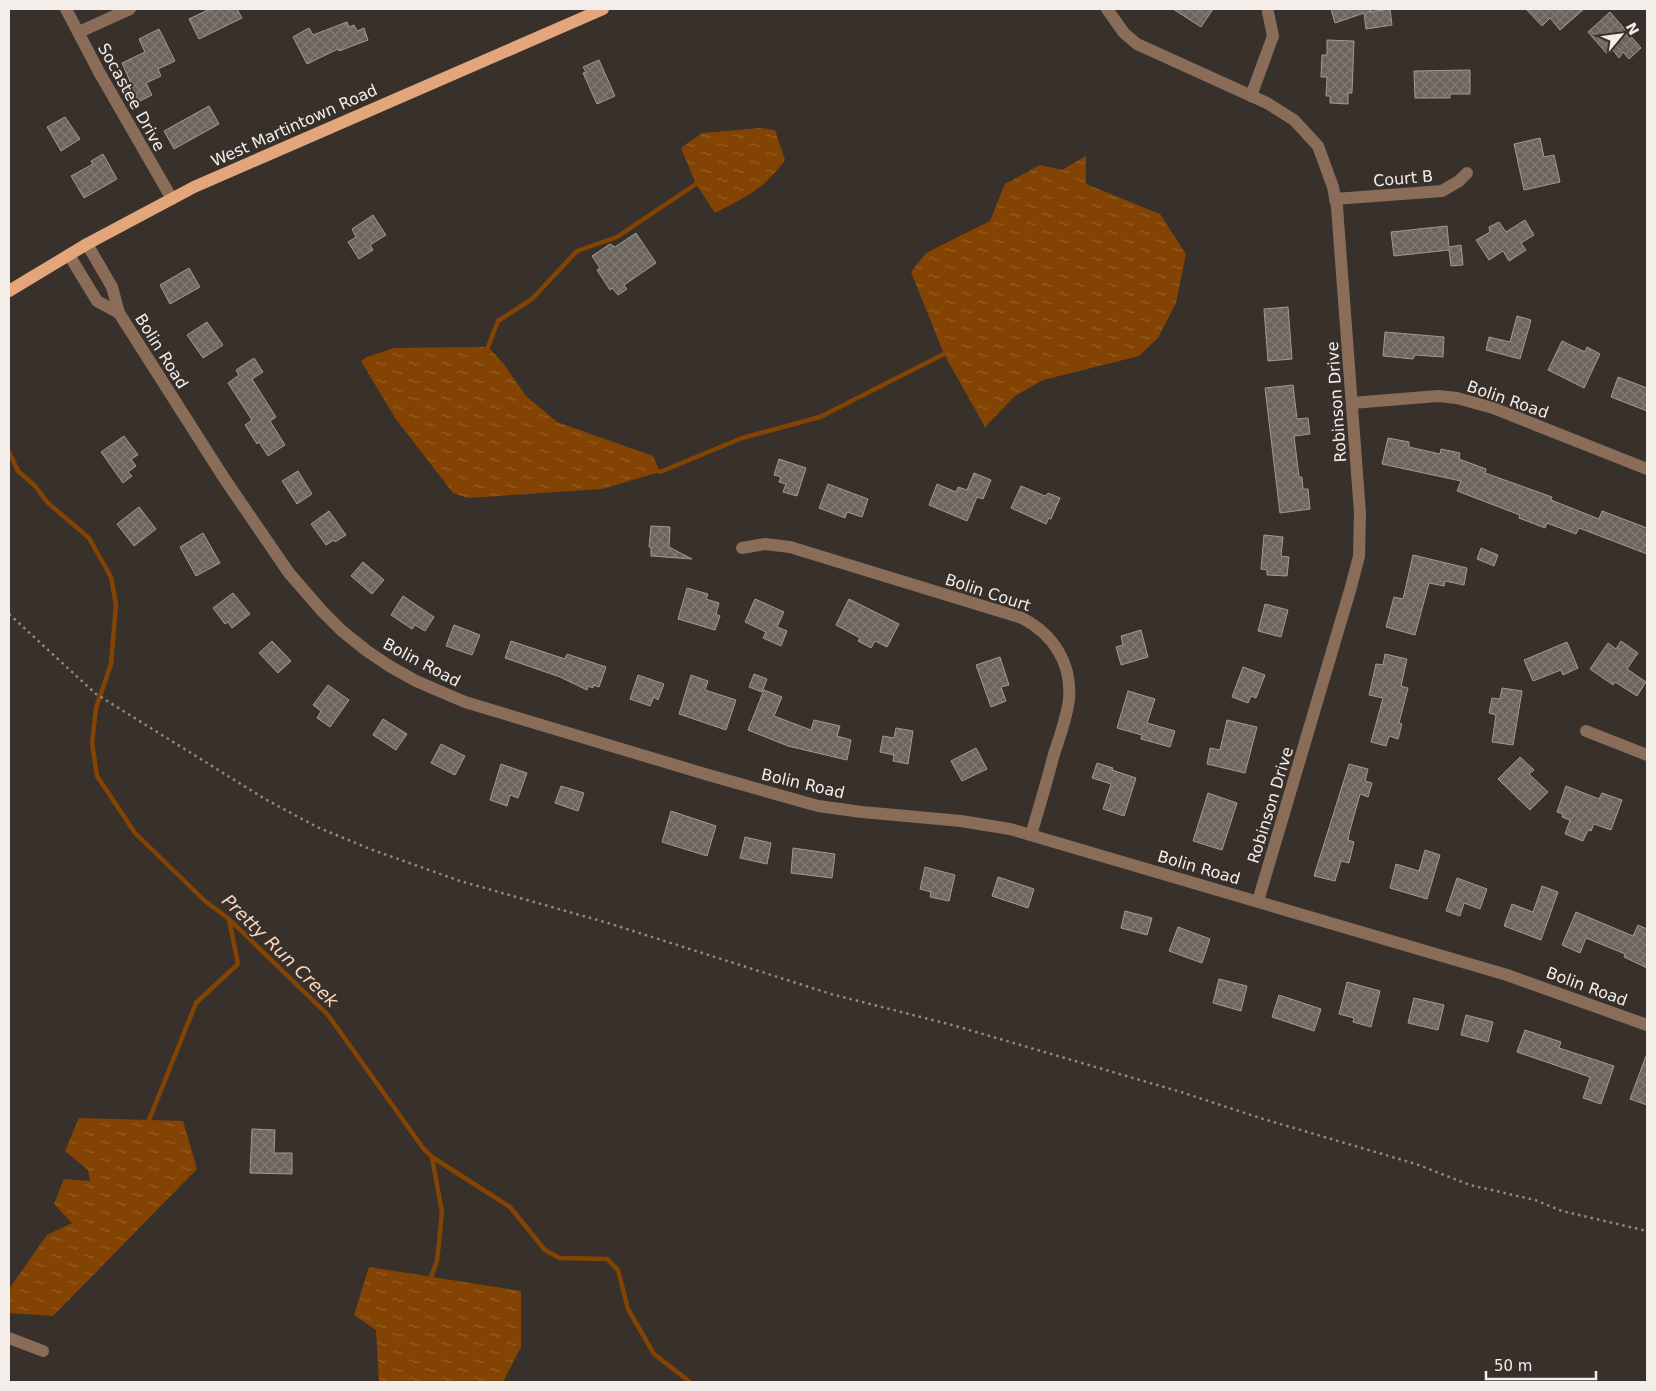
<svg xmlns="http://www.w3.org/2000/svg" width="1656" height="1391" font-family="'DejaVu Sans',sans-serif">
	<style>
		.water { fill: url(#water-ripples) }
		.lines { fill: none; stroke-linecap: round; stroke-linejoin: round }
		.stream { stroke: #834403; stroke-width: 4.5 }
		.building { fill: url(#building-cross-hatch); stroke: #a29993 }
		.path { stroke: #908984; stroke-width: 2.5; stroke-dasharray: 2.5 4; stroke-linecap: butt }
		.minor { stroke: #8a6d58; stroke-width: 12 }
		.major { stroke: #e2a67a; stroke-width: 12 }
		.labels { text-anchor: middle; stroke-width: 4; stroke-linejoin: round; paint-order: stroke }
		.street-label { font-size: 16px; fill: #f3eeea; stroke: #38302b }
		.water-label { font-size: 18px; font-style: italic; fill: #fbd5ba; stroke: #38302b }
	</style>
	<defs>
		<pattern id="water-ripples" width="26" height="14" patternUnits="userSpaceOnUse" patternTransform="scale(1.25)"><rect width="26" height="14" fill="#834403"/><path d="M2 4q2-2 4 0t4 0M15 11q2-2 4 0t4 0" fill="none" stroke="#955f28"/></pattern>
		<pattern id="building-cross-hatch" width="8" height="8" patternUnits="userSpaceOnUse" patternTransform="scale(1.25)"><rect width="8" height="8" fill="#6c635d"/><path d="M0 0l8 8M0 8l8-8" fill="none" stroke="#817a74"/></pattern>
	</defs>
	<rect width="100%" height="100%" fill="#38302b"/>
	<g class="water">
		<path d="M761 128 775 130 785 160C764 189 746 197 715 213L696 184 681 148 702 133Z"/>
		<path d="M1086 156V184L1160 214 1186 254 1176 303 1158 338 1139 356 1043 380 1015 396 985 427 944 354 911 272 926 253 990 221 1005 184 1040 165 1062 170Z"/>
		<path d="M488 347 503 363 526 396 557 422 653 456 660 472 602 489 468 498 453 493 395 418 361 361 367 357 394 348Z"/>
		<path d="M79 1118 183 1121 197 1169 53 1316 9 1313V1289L47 1235 72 1223 54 1204 64 1179 90 1181 88 1170 65 1151Z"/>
		<path d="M369 1267 521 1291V1347L503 1382H379L376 1330 354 1315Z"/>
	</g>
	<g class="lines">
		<g class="stream">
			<path d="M486 352 498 321 532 299 577 251 617 237 696 184"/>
			<path d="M9 452 18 471 35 486 48 503 89 538 111 577 116 605 111 664 96 708 92 743 97 776 135 833 205 901 229 919 328 1015 423 1148 432 1157 510 1207 545 1250 559 1258 607 1259 618 1270 628 1309 654 1354 690 1382"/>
			<path d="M655 470 660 472 742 438 820 417 944 354"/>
			<path d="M149 1120 196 1003 238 964 229 919"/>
			<path d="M431 1277 437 1261 442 1212 432 1157"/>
		</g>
	</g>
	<g class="building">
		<path d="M210 9H237L242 18 199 39 189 19Z"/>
		<path d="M1173 9H1213L1201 27Z"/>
		<path d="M1331 9H1371V11L1369 12 1390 9 1392 25 1366 29 1364 13 1335 23Z"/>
		<path d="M1526 9H1584L1560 30 1550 18 1542 26Z"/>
		<path d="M1610 12 1641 48 1629 59 1623 52 1619 58 1613 50 1608 55 1588 32Z"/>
		<path d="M347 22 349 27 354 25 357 31 364 28 368 40 339 51 338 49 307 64 293 37 309 28 313 35Z"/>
		<path d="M159 29 175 61 158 69 161 76 146 83 152 95 132 105 125 91 133 88 122 63 145 52 139 39Z"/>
		<path d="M1327 40 1354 41 1352 93H1348V104L1330 103V96H1326L1327 77H1321L1322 55H1327Z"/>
		<path d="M599 60 615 96 597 104 583 73 586 72 583 67Z"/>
		<path d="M1470 70V94H1450V98H1415L1414 71Z"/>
		<path d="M209 106 219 124 174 149 164 131Z"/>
		<path d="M65 117 80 139 61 151 47 127Z"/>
		<path d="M1540 138 1544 157 1554 155 1560 182 1524 190 1514 144Z"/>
		<path d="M103 154 117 179 84 198 71 176 93 164 91 161Z"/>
		<path d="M373 215 386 235 370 245 373 250 359 259 348 242 356 237 352 229Z"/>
		<path d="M1525 220 1534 235 1521 243 1526 250 1509 261 1503 251 1489 260 1476 240 1490 232 1489 227 1499 222 1506 232Z"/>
		<path d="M1447 226 1449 247 1461 245 1463 265 1451 266 1449 250 1394 256 1391 232Z"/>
		<path d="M636 233 656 263 624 285 627 289 618 295 612 288 610 290 597 270 600 268 592 256 610 244 615 247Z"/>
		<path d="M189 268 200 287 170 304 160 285Z"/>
		<path d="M1288 307 1292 359 1268 361 1264 309Z"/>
		<path d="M1517 316 1531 320 1520 359 1486 350 1489 337 1510 342Z"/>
		<path d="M207 322 223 345 203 358 187 335Z"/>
		<path d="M1385 332 1444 337 1443 357 1415 355 1413 359 1383 356Z"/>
		<path d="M1562 341 1585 352 1587 347 1600 354 1584 388 1548 370Z"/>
		<path d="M254 358 263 372 252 379 276 417 270 421 285 445 268 456 259 442 257 444 245 425 252 420 228 383 239 375 236 370Z"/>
		<path d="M1618 377 1647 388V411L1611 397Z"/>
		<path d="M1293 385 1297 419 1308 418 1310 434 1294 436 1299 477H1302L1303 489H1308L1310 509 1280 513 1265 388Z"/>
		<path d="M124 436 138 455 131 459 136 466 128 472 132 476 123 483 101 452Z"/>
		<path d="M1388 438 1409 442V447L1440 454 1441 449 1460 453 1459 459 1486 469 1485 473 1552 497 1551 500 1599 519 1602 511 1647 528V554L1579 528 1576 534 1547 523 1545 528 1519 518 1520 515 1457 491 1461 481 1382 464Z"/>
		<path d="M779 459 806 468 797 496 783 492 786 484 779 482 781 477 774 475Z"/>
		<path d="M298 471 312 494 297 504 282 481Z"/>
		<path d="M974 473 991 480 983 499 977 497 967 521 929 505 937 484 956 492 958 487 967 490Z"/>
		<path d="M828 484 868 499 862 517 847 512 845 518 819 508Z"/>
		<path d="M1021 486 1045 496 1048 493 1060 498 1051 519 1049 518 1046 524 1011 508Z"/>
		<path d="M139 507 156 529 134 546 117 524Z"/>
		<path d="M329 511 346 535 335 542 334 540 326 545 311 524Z"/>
		<path d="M651 526 670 527 669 547 692 559 651 556V547H649Z"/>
		<path d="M203 533 220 563 196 576 180 547Z"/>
		<path d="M1264 535 1283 537 1281 556 1289 557 1287 576 1267 575V570L1261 569Z"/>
		<path d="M1481 548 1498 555 1494 566 1477 559Z"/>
		<path d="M1413 555 1467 568 1464 585 1445 581 1444 586 1429 583 1415 635 1386 627 1394 597 1403 599Z"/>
		<path d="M363 562 384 580 372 594 351 576Z"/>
		<path d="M687 588 708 594 706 599 719 603 716 614 720 616 715 630 678 619Z"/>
		<path d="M233 593 250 614 232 628 228 622 225 624 213 608Z"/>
		<path d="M403 596 434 617 425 631 415 625 412 629 391 615Z"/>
		<path d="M755 599 784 612 777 627 787 631 781 646 763 638 766 632 745 622Z"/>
		<path d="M849 599 899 624 887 647 875 641 871 648 858 641 860 638 836 625Z"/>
		<path d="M1265 604 1288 610 1281 637 1258 631Z"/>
		<path d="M454 625 480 635 472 655 446 646Z"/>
		<path d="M1141 630 1148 657 1121 665 1116 647 1123 645 1121 636Z"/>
		<path d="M272 641 291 661 278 673 259 653Z"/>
		<path d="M511 641 565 659 567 654 606 667 599 687 593 685V688L588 686 587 690 560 677 505 658Z"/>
		<path d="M1621 641 1638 653 1627 669 1646 682 1637 696 1615 682 1613 685 1590 669 1608 643 1616 649Z"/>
		<path d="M1567 642 1578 668 1563 675 1561 670 1533 681 1524 660Z"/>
		<path d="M1385 654 1407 659 1401 686 1408 688 1399 723 1402 724 1398 739 1389 736 1386 746 1371 742 1383 698 1369 695 1376 664 1383 665Z"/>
		<path d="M1000 657 1009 685 1001 687 1006 701 991 707 976 665Z"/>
		<path d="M1243 667 1265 675 1256 698 1251 696 1248 703 1232 697Z"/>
		<path d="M754 674 767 679 762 692 749 687Z"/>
		<path d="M638 675 664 684 658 700 654 697 650 706 630 699Z"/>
		<path d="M691 675 708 681 705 690 736 700 726 730 679 714Z"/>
		<path d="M328 685 349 700 330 727 317 718 321 711 313 705Z"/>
		<path d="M1502 688 1522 691 1513 745 1492 742 1496 715 1489 713 1492 698 1500 699Z"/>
		<path d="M764 690 782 697 774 716 811 730 814 720 840 726 837 736 851 740 847 760 788 746 748 730Z"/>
		<path d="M1128 691 1155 699 1147 723 1175 731 1170 747 1141 739 1142 735 1117 728Z"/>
		<path d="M383 719 407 734 396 750 373 735Z"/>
		<path d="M1227 720 1257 727 1245 773 1207 764 1210 748 1220 750Z"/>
		<path d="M896 728 913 731 908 764 893 761 894 755 880 752 883 736 894 738Z"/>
		<path d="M441 744 465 756 455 775 431 763Z"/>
		<path d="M976 748 987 769 962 781 951 761Z"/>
		<path d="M1520 757 1534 770 1529 774 1548 792 1530 810 1498 779Z"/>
		<path d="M1097 763 1113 768 1112 770 1136 778 1124 816 1103 809 1111 784 1092 778Z"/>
		<path d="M501 764 527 773 518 798 510 795 507 806 490 800Z"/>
		<path d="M1349 764 1368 769 1365 781 1372 783 1368 797 1360 794 1349 834 1348 840 1354 842 1349 863 1341 861 1335 881 1314 876Z"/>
		<path d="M561 786 584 793 578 811 555 803Z"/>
		<path d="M1566 786 1599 799 1602 793 1622 800 1611 830 1594 824 1591 831 1588 830 1583 841 1565 834 1570 820 1562 817 1563 814 1557 812Z"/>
		<path d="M1208 793 1237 803 1222 850 1193 841Z"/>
		<path d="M671 811 716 826 707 856 662 842Z"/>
		<path d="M745 837 771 843 767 864 740 858Z"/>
		<path d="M793 848 835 854 832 878 791 873Z"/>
		<path d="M1425 850 1440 855 1427 899 1390 888 1396 864 1419 871Z"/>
		<path d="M925 867 955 875 949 901 930 897 931 892 920 889Z"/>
		<path d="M998 877 1034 889 1028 908 992 896Z"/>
		<path d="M1457 878 1487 889 1480 909 1464 903 1460 916 1446 911Z"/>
		<path d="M1542 886 1558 892 1541 940 1504 926 1512 904 1533 912Z"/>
		<path d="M1125 911 1152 918 1147 935 1121 928Z"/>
		<path d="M1576 912 1633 936 1638 925 1647 929V968L1624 957 1625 954 1586 938 1580 953 1562 945Z"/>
		<path d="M1178 927 1210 939 1202 963 1169 951Z"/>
		<path d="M1219 979 1247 986 1241 1011 1213 1003Z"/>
		<path d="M1347 982 1380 991 1371 1027 1353 1022 1354 1018 1339 1014Z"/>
		<path d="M1279 995 1321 1009 1314 1031 1272 1017Z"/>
		<path d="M1414 998 1444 1005 1438 1030 1408 1023Z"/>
		<path d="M1466 1015 1493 1022 1488 1042 1461 1035Z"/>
		<path d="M1525 1030 1561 1042 1559 1048 1614 1066 1601 1104 1583 1098 1590 1077 1517 1052Z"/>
		<path d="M1646 1056H1647V1105L1630 1099Z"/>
		<path d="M252 1129 275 1130 274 1153H292V1174L250 1173Z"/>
	</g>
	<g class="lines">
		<path class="path" d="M9 614 96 694 265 799 317 827 370 849 460 881 608 923 831 994 952 1025 1181 1092 1260 1118 1416 1164 1470 1185 1535 1200 1562 1211 1647 1231"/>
		<g class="minor">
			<path d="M66 9 99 72 172 199"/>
			<path d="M1107 9 1124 33 1137 44 1267 103 1294 120 1318 146 1333 187 1337 207 1360 513 1359 556 1351 587 1258 901"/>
			<path d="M79 32 130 9"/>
			<path d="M1251 96 1273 36 1268 12"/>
			<path d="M1335 199 1442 191 1459 181 1467 173"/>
			<path d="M87 244 112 287 119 313 224 478 289 573 322 611 342 631 367 651 391 667 416 681 465 702 705 774 818 806 862 812 961 821 1010 829 1507 975 1647 1025"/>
			<path d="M69 255 97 301 119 313"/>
			<path d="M1352 403 1438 396 1457 398 1493 408 1647 469"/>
			<path d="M742 548 765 544 790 547 1022 618C1053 634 1072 663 1069 699 1067 717 1060 736 1054 754 1047 781 1039 808 1031 835"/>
			<path d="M1586 731 1647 755"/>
			<path d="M9 1338 43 1351"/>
		</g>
		<path class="major" d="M9 291 87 244 194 187 603 9"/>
	</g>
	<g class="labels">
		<g class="street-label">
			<text transform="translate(132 97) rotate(61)" y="6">Socastee Drive</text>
			<text transform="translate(294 125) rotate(-24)" y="6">West Martintown Road</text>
			<text transform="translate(1403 178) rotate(-5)" y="6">Court B</text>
			<text transform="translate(162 351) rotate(58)" y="6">Bolin Road</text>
			<text transform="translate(1508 399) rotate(19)" y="6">Bolin Road</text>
			<text transform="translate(1336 402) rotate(-94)" y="6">Robinson Drive</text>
			<text transform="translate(988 592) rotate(18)" y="6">Bolin Court</text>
			<text transform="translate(422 662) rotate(28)" y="6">Bolin Road</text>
			<text transform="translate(803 783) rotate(13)" y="6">Bolin Road</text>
			<text transform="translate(1270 805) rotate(-73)" y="6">Robinson Drive</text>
			<text transform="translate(1199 867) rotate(16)" y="6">Bolin Road</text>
			<text transform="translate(1587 986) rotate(20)" y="6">Bolin Road</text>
		</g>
		<g class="water-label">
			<text transform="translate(280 951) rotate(44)" y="6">Pretty Run Creek</text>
		</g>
	</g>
	<rect width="1656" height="1391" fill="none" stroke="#f3eeea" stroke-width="20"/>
	<g transform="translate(1621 35) rotate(61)" stroke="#38302b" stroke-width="4" paint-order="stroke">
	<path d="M0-4L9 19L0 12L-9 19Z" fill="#f3eeea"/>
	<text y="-8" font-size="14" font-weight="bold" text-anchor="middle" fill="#f3eeea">N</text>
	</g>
	<path d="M1486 1371v8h110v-8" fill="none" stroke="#f3eeea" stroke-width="2.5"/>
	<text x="1494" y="1371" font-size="15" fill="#f3eeea" stroke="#38302b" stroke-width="4" paint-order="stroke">50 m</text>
</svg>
